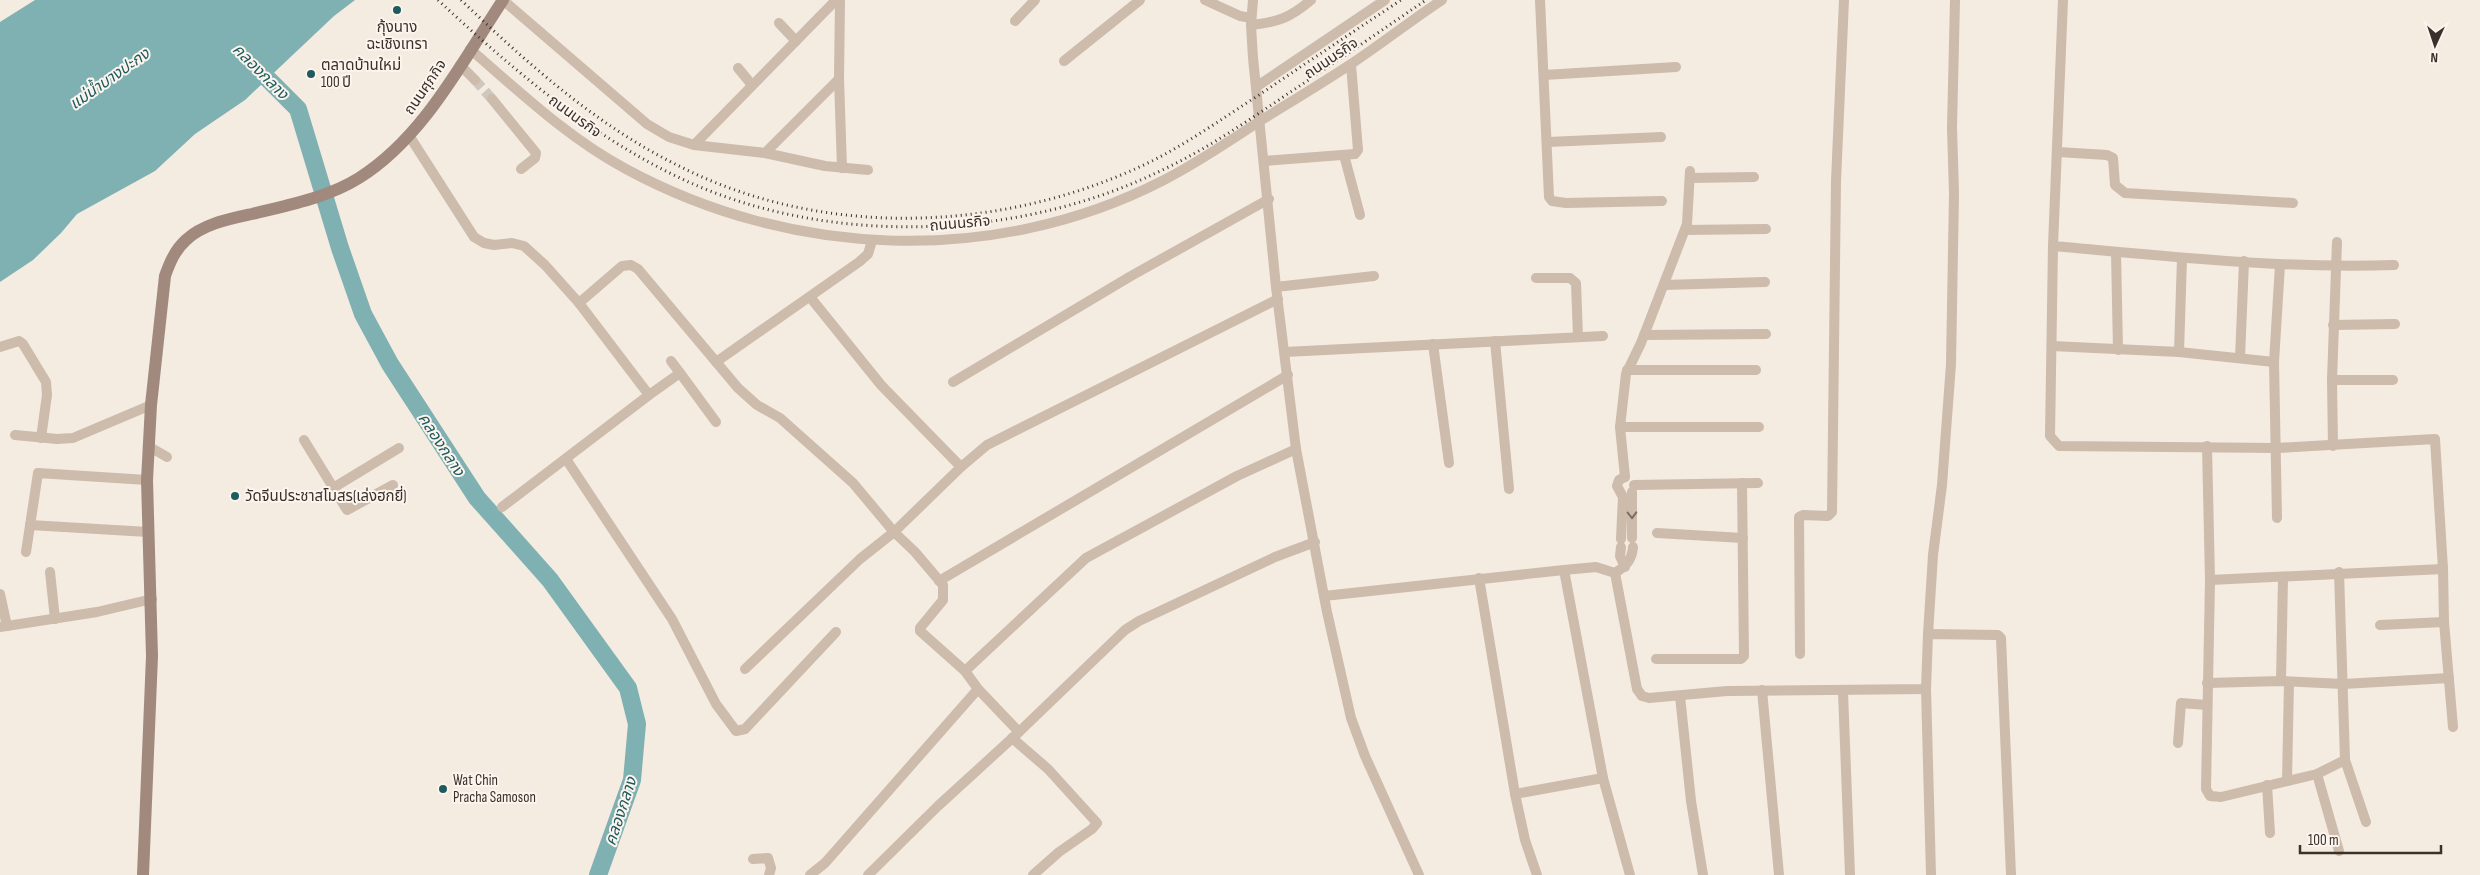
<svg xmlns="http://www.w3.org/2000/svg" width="2480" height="875" font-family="'Sofia Sans Condensed','Noto Sans Thai',sans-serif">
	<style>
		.water { fill: #7fb0b2 }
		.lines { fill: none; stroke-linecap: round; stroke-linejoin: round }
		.river { stroke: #7fb0b2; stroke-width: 18 }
		.minor-tunnel { stroke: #cfc6bd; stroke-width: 10; stroke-dasharray: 10 5; stroke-linecap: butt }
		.minor { stroke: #cdbbac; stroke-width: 10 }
		.secondary { stroke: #a18a7d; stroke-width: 12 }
		.rail { stroke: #3b302b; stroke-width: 3; stroke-dasharray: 1 4; stroke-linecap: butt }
		.oneway { stroke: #7d6f65 }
		.poi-dot { fill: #1f5a5e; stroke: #fbf5ee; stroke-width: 2 }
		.labels { text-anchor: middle; stroke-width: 4; stroke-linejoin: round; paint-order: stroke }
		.poi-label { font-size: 15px; fill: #3b302b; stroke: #fbf5ee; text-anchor: start }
		.street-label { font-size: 15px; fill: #3b302b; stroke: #fbf5ee }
		.water-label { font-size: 16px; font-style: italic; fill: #1f5a5e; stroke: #fbf5ee }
	</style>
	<rect width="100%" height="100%" fill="#f4ebe1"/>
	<path class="water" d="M35 0H355L334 16 245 100 195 134 155 171 77 214 61 233 33 260 0 282V22Z"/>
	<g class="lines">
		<path class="river" d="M252 63 298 109 340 248 363 314 390 364 477 498 550 580 628 688 637 724 632 780 598 875"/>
		<path class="minor-tunnel" d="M475 80 492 99"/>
		<g class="minor">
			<path d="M503 0 647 124 669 137 694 145 765 153 825 166 868 170"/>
			<path d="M840 0 839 79 842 168"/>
			<path d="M1205 0 1240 16 1251 18"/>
			<path d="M1253 0 1251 25 1253 58 1276 287 1296 449 1327 612 1351 718 1365 756 1419 875"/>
			<path d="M1540 0 1549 197 1552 201 1566 203 1662 201"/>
			<path d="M2063 0 2053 246 2050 436 2059 446 2277 448 2435 439 2443 569 2210 580"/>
			<path d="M1015 21 1035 0"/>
			<path d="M779 23 796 41"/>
			<path d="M1251 25C1278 22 1290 18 1311 0"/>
			<path d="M470 49C520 92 568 138 626 169 790 258 994 267 1162 181 1196 164 1228 142 1260 121 1289 103 1319 85 1348 66 1380 45 1410 21 1442 0"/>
			<path d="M1064 61 1140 0"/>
			<path d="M460 65 475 80"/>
			<path d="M738 68 752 85"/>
			<path d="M1544 75 1676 67"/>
			<path d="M1256 87 1385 0"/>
			<path d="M492 99 536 153 535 158 521 169"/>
			<path d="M410 137 474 237 484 243 494 245 512 243 524 246 545 265 579 303 649 395 502 507"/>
			<path d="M1548 142 1661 137"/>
			<path d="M694 145 836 0"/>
			<path d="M2058 152 2107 155 2113 158 2115 185 2125 193 2293 203"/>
			<path d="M765 153 839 79"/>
			<path d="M1344 155 1360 215"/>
			<path d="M1264 161 1355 154 1358 150 1351 65"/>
			<path d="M1690 178 1754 177"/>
			<path d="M1685 230 1766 229"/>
			<path d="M2053 246C2166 256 2280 269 2394 265"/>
			<path d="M2116 252 2118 350"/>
			<path d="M1536 278H1570L1576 283 1578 337"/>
			<path d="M1664 285 1765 282"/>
			<path d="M1276 287 1374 276"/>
			<path d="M810 297 881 385 961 467"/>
			<path d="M579 303 622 266 631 265 638 269 738 388 757 405 780 418 853 483 894 532 915 552 943 585V600L920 628V631L965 671 978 689 1019 732"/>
			<path d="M2333 325 2395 324"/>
			<path d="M1644 335 1766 334"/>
			<path d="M1495 341 1509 489"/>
			<path d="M1433 344 1449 463"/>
			<path d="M2052 346 2179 352 2274 362"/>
			<path d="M0 347 19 341 23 344 46 382 47 395 41 438"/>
			<path d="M1285 352 1603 336"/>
			<path d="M2179 352 2182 258"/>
			<path d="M2240 358 2244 261"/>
			<path d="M671 361 680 373"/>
			<path d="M716 362 859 262 868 254 872 241"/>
			<path d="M1627 370H1756"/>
			<path d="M2332 380H2393"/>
			<path d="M953 382 1131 276 1269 199"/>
			<path d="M649 395 680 373 716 422"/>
			<path d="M1620 427H1759"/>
			<path d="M15 435 57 439 73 438 151 405"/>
			<path d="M304 440 347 510 393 485"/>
			<path d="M148 446 167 457"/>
			<path d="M2207 446 2210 580 2206 789 2210 796 2221 797 2317 774 2345 760 2339 572"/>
			<path d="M2333 446 2332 380 2337 242"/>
			<path d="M566 459 672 619 716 704 736 731 745 729 836 632"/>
			<path d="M1625 477 1620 427 1626 374 1641 343 1687 224 1690 171"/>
			<path d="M1634 485 1758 483"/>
			<path d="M333 488 399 448"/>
			<path d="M1632 492V538"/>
			<path d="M2277 518 2274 362 2280 265"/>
			<path d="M30 525 148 532"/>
			<path d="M1657 533 1743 538"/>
			<path d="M1621 539 1623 497 1617 486 1619 480 1625 477"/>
			<path d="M1621 547 1620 556 1625 567"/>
			<path d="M26 552 38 473 147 480"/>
			<path d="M2443 569 2444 622 2453 727"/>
			<path d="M1564 570 1603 778 1630 875"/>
			<path d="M50 572 55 619"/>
			<path d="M1615 573C1626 566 1632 560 1633 547"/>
			<path d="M1479 578 1515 794 1525 840 1537 875"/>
			<path d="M939 581 1288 375"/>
			<path d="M0 594 7 626"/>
			<path d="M1324 596 1564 570 1596 567 1615 573 1637 689 1642 696 1649 698 1727 691 1926 689 1928 634 1998 635 2001 638 2011 875"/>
			<path d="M2380 625 2444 622"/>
			<path d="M0 627 97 612 152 599"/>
			<path d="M1928 634 1933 555 1942 485 1951 364 1954 193 1952 128 1955 0"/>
			<path d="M1800 654 1799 517 1803 515 1828 516 1832 512 1836 181 1844 0"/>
			<path d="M1656 659H1741L1744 656 1742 483"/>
			<path d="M745 669 860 559 894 532 961 467 987 445 1278 299"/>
			<path d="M965 671 1086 558 1237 476 1296 449"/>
			<path d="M2281 681 2283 578"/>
			<path d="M2207 683 2281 681 2343 684 2449 678"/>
			<path d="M1926 689 1931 875"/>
			<path d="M1762 690 1779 875"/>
			<path d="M1843 692 1850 875"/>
			<path d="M1680 696 1691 801 1703 875"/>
			<path d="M1012 738 1048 769 1097 823 1092 829 1059 852 1033 875"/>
			<path d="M2178 743 2181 703 2207 705"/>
			<path d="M2345 760 2366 822"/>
			<path d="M2317 774 2339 851"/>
			<path d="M2287 781 2289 682"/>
			<path d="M2267 785 2270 833"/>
			<path d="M1515 794 1603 778"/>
			<path d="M753 859 768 858 771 868 769 875"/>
			<path d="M810 875 825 863 978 689"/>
			<path d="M868 875 938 806 1019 732 1125 630 1139 621 1275 557 1315 542"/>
		</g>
		<path class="secondary" d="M143 875 152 656 147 480 151 405 165 276C170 262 175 250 186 240 203 224 229 219 252 214 288 205 327 198 359 178 423 138 462 62 503 0"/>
		<g class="rail">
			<path d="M438 0C511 68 589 135 680 178 825 247 1015 241 1158 172 1206 150 1249 120 1292 91 1337 61 1382 30 1426 0"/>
			<path d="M461 0C528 64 597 126 681 167 826 240 1006 232 1150 162 1188 143 1223 118 1259 95 1306 63 1353 32 1401 0"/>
		</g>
	</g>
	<defs><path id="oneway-chevron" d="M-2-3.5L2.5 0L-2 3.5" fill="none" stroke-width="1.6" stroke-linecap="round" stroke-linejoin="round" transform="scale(1.25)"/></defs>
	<use class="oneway" href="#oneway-chevron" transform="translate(1632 515) rotate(89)"/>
	<g class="poi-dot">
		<circle cx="397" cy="10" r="5"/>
		<circle cx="311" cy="74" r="5"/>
		<circle cx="235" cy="496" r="5"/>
		<circle cx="443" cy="789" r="5"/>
	</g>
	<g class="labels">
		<g class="poi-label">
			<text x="397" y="32" text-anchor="middle">กุ้งนาง<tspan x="397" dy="17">ฉะเชิงเทรา</tspan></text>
			<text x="321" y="70">ตลาดบ้านใหม่<tspan x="321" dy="17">100 ปี</tspan></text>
			<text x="245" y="501">วัดจีนประชาสโมสร(เล่งฮกยี่)</text>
			<text x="453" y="785">Wat Chin<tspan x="453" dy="17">Pracha Samoson</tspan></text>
		</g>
		<g class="street-label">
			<text transform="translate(1331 58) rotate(-34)" y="5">ถนนนรกิจ</text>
			<text transform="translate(425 87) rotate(-56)" y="5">ถนนศุภกิจ</text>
			<text transform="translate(575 116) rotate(36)" y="5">ถนนนรกิจ</text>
			<text transform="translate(960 223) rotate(-5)" y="5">ถนนนรกิจ</text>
		</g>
		<g class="water-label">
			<text transform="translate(261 71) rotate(45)" y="6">คลองกลาง</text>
			<text transform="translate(109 78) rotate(-35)" y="6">แม่น้ำบางปะกง</text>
			<text transform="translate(442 444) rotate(57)" y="6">คลองกลาง</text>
			<text transform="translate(620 811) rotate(-72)" y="6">คลองกลาง</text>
		</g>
	</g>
	<g transform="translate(2435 45) rotate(183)" stroke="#fbf5ee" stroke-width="4" paint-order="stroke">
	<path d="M0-4L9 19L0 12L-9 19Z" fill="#3b302b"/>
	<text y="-8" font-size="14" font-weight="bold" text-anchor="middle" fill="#3b302b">N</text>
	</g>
	<path d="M2300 845v8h141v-8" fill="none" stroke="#3b302b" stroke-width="2.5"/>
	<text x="2308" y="845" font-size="15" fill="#3b302b" stroke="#fbf5ee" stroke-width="4" paint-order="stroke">100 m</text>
</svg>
